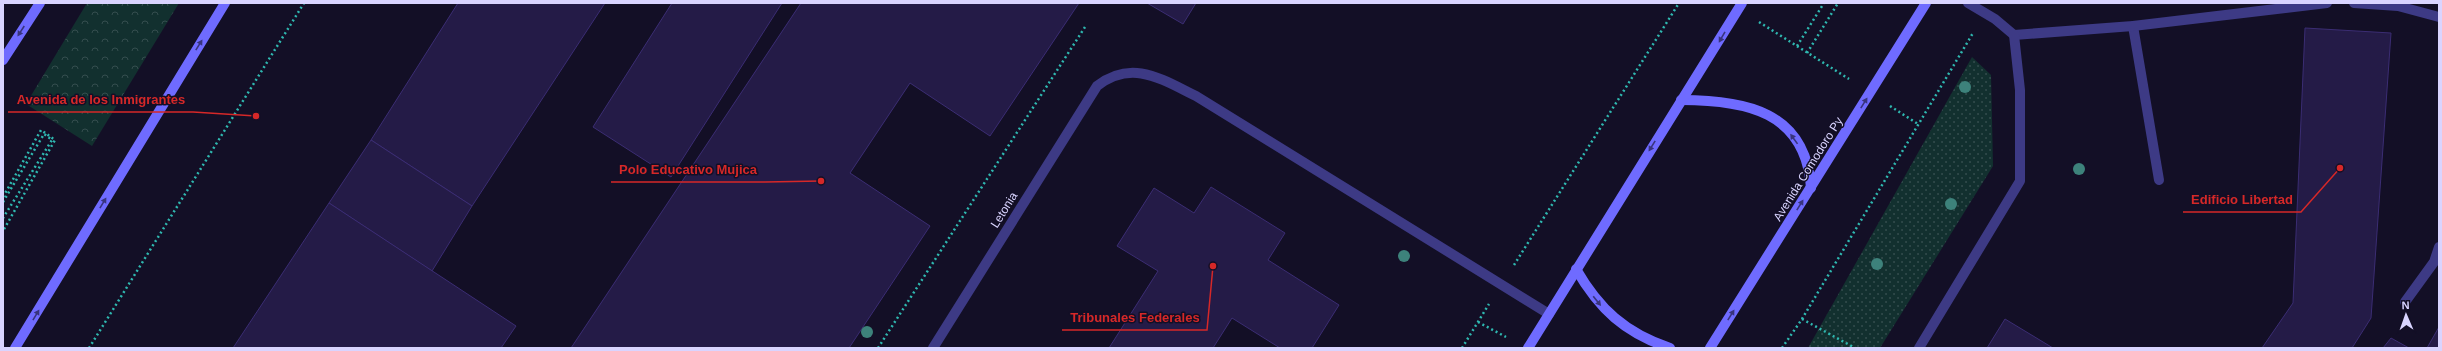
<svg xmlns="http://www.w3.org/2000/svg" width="2442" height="351" font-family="Arial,sans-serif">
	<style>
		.grass { fill: url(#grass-dots) }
		.park { fill: url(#park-crowns) }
		.building { fill: #241b47; stroke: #3b2d73 }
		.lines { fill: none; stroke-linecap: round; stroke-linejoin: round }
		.path { stroke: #2fb8b0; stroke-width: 2.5; stroke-dasharray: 2 3; stroke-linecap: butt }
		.service { stroke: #3d3a85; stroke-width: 10 }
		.secondary { stroke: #6f6bff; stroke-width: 10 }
		.tree { fill: #3d827b }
		.oneway { fill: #38347d }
		.labels { text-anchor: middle; stroke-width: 3; stroke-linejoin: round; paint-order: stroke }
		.street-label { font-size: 12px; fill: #d9d4ff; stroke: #130f26 }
		.leader { fill: none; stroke: #d62828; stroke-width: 1.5 }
		.callout-dot { fill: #d62828; stroke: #130f26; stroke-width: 1.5 }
		.callout-label { font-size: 13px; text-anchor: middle; font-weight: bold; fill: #d62828; stroke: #130f26; stroke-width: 3; stroke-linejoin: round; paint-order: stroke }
	</style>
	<defs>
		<pattern id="grass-dots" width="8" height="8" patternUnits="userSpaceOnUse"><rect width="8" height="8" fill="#12302f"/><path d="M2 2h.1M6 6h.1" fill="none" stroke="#344d4e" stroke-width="1.8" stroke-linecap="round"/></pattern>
		<pattern id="park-crowns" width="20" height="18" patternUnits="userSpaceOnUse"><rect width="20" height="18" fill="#12302f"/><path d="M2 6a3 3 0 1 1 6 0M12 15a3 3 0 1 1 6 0" fill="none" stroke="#344d4e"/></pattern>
	</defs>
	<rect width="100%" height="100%" fill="#130f26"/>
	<path class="grass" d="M1972 57 1991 75 1993 166 1880 348H1808Z"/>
	<path class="park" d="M87 3H179L92 146 26 104Z"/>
	<g class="building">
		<path d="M458 3H605L472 206 371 140Z"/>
		<path d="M672 3H782L671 177 593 127Z"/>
		<path d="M801 3H1079L990 136 910 83 850 173 930 226 849 348H571Z"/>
		<path d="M1147 3H1196L1183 24Z"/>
		<path d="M2305 28 2391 33 2371 318 2352 348H2262L2293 303Z"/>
		<path d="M371 140 472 206 432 271 329 203Z"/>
		<path d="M1211 187 1285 233 1268 260 1339 305 1312 348H1280L1232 318 1213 348H1109L1158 271 1117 246 1154 188 1194 213Z"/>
		<path d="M329 203 516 326 501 348H233Z"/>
		<path d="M2005 319 2053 348H1987Z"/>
		<path d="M2439 327V348H2427Z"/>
		<path d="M2391 338 2409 348H2383Z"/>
	</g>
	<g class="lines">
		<g class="path">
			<path d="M1759 22 1849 79"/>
			<path d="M1797 46 1824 3"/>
			<path d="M1807 53 1838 3"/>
			<path d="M1890 106 1918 124"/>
			<path d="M3 197 41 130 55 140 3 231"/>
			<path d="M3 202 44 134 52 140 3 218"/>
			<path d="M1514 265 1679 3"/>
			<path d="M1802 319 1855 348"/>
			<path d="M1478 322 1506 337"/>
			<path d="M89 348 304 3"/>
			<path d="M878 348 1085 27"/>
			<path d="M1462 348 1489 304"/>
			<path d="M1782 348 1802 319 1973 33"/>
		</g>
		<g class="service">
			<path d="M2354 3 2398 6 2439 17"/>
			<path d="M2133 26 2159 180"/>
			<path d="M2014 35 2133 26 2327 3"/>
			<path d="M2405 302 2434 262 2439 247"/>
			<path d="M933 348 1097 86C1132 59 1161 79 1196 96L1549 314"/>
			<path d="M1919 348 2020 181V90L2014 35 1995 19 1968 3"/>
		</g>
		<g class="secondary">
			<path d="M3 60 40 3"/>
			<path d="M1681 100C1745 100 1806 111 1811 188"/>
			<path d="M1576 269C1599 309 1625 333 1670 348"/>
			<path d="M15 348 225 3"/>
			<path d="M1528 348 1742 3"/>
			<path d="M1710 348 1926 3"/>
		</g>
	</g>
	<g class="tree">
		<circle cx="1965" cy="87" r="6"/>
		<circle cx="2079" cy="169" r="6"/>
		<circle cx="1951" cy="204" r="6"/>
		<circle cx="1404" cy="256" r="6"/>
		<circle cx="1877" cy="264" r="6"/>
		<circle cx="867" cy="332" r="6"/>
	</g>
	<defs><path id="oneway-solid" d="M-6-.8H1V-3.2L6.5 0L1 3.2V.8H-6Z"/></defs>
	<g class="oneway">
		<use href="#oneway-solid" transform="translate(21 31) rotate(123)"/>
		<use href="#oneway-solid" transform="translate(1722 37) rotate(120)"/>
		<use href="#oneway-solid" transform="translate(199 45) rotate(-58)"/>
		<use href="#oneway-solid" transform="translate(1864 103) rotate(-58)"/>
		<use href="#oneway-solid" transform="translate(1794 139) rotate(-126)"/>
		<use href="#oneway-solid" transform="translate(1652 146) rotate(122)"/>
		<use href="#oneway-solid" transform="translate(103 203) rotate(-59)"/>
		<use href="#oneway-solid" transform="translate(1800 205) rotate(-58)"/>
		<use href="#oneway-solid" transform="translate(1597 301) rotate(51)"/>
		<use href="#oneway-solid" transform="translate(36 315) rotate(-59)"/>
		<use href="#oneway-solid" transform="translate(1731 315) rotate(-58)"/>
	</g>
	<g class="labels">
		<g class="street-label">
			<text transform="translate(1808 169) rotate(-58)" y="4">Avenida Comodoro Py</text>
			<text transform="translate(1004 210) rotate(-58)" y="4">Letonia</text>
		</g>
	</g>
	<path class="leader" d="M256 116L193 112H8M821 181L765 182H611M2340 168L2301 212H2183M1213 266L1207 330H1062"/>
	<g class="callout-dot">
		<circle cx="256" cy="116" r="4"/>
		<circle cx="821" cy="181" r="4"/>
		<circle cx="2340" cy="168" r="4"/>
		<circle cx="1213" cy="266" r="4"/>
	</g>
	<g class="callout-label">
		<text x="101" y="104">Avenida de los Inmigrantes</text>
		<text x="688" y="174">Polo Educativo Mujica</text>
		<text x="2242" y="204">Edificio Libertad</text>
		<text x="1135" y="322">Tribunales Federales</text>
	</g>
	<rect width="2442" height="351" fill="none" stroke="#d9d4ff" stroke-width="8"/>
	<g transform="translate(2406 315) rotate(358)" stroke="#130f26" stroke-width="3" paint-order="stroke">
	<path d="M0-3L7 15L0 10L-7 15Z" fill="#d9d4ff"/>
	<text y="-6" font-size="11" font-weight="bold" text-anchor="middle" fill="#d9d4ff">N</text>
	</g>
</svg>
